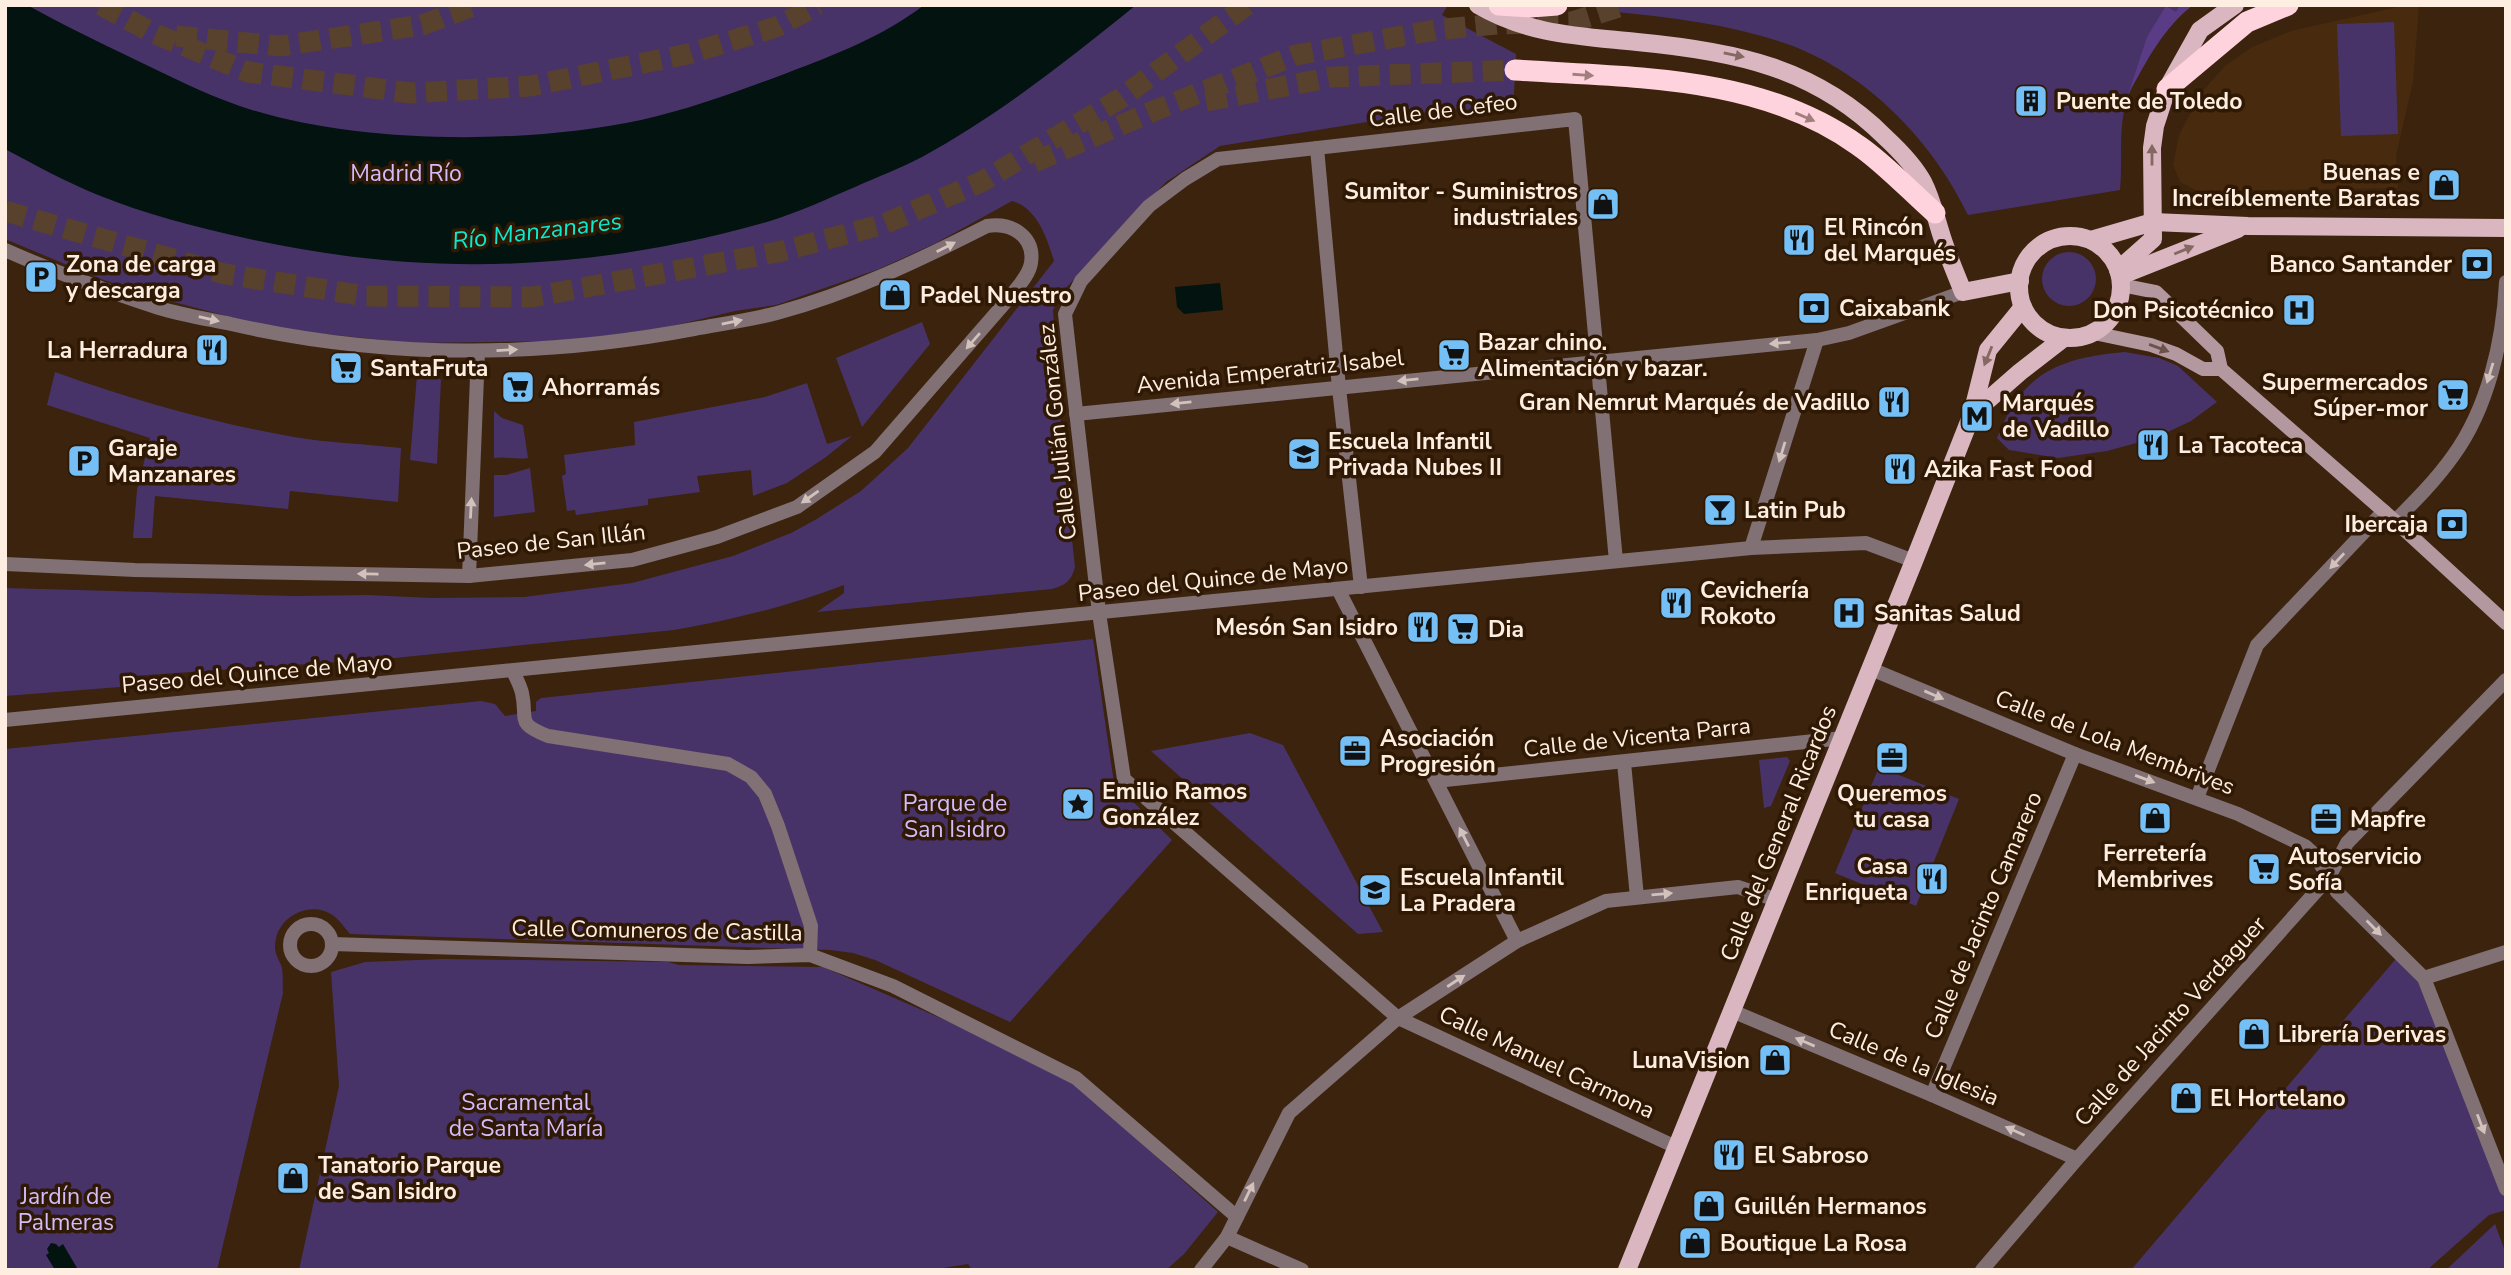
<svg xmlns="http://www.w3.org/2000/svg" width="2511" height="1275" font-family="'Nunito Sans',sans-serif">
	<style>
		.built { fill: #482a0e }
		.green { fill: #483369 }
		.forest { fill: #5a3b86 }
		.water { fill: #031310 }
		.lines { fill: none; stroke-linecap: round; stroke-linejoin: round }
		.motorway-tunnel { stroke: #58412d; stroke-width: 21; stroke-dasharray: 21 10; stroke-linecap: butt }
		.minor { stroke: #817074; stroke-width: 14 }
		.tertiary { stroke: #817074; stroke-width: 14 }
		.secondary { stroke: #b3989f; stroke-width: 14 }
		.primary { stroke: #dab7c0; stroke-width: 18 }
		.motorway { stroke: #fed3de; stroke-width: 21 }
		.oneway { fill: #856862 }
		.oneway2 { fill: #a17f7c }
		.oneway3 { fill: #d2c2bb }
		.oneway4 { fill: #6b524a }
		.labels { text-anchor: middle; stroke-width: 7; stroke-linejoin: round; paint-order: stroke }
		.poi-label { font-size: 23px; font-weight: bold; fill: #feeee1; stroke: #301904; text-anchor: start }
		.street-label { font-size: 23px; fill: #feeee1; stroke: #301904 }
		.park-label { font-size: 23px; fill: #d2bcfc; stroke: #301904 }
		.water-label { font-size: 24px; font-style: italic; fill: #09ebd0; stroke: #301904 }
	</style>
	<rect width="100%" height="100%" fill="#3b230d"/>
	<path class="built" d="M2406 5H2419L2413 82 2396 156 2398 188 2197 191 2180 182 2173 165 2179 135 2200 94 2225 66 2252 47 2291 31Z"/>
	<g class="green">
		<path d="M5 5H1448L1442 15 1516 54 1513 112 1447 109 1220 146 1166 182 1063 291 1053 310 1063 457 1075 567C1071 581 1066 585 1052 589L817 612 844 593V585C788 606 733 620 674 630L394 658 133 676V686L5 696V588L294 596 368 595 431 598 524 597 632 583 733 556 791 533 815 520 861 491 908 448 1054 261C1047 238 1037 208 1012 201L936 243 879 269 776 305 735 311 655 330 564 341 412 343 276 329 151 296 101 279 5 239Z"/>
		<path d="M1617 5H2193C2158 32 2127 80 2122 125 2120 146 2122 169 2120 190L1968 215C1933 142 1868 74 1790 45 1734 25 1676 18 1617 12Z"/>
		<path d="M2394 22 2398 134 2341 136 2337 24Z"/>
		<circle cx="2069" cy="279" r="27"/>
		<path d="M922 322 930 344 862 427 836 358Z"/>
		<path d="M2125 352 2159 358 2178 366 2217 402 2191 421 2155 438 2107 451 2058 458 2009 450 1997 438C2022 373 2058 358 2125 352Z"/>
		<path d="M55 372C133 400 213 423 294 437 329 443 366 444 401 448L398 502 290 491 288 509 155 496 152 538H133L137 490 150 438 47 405Z"/>
		<path d="M417 375 437 376 441 380 437 464 410 460Z"/>
		<path d="M807 383 827 444 852 436 826 457 787 483 753 496 751 470 697 476 700 492 648 499V505L576 515 575 510 567 511 562 476 566 474 564 455 635 445 634 422 765 397Z"/>
		<path d="M494 411 502 418 523 425 528 458C516 460 506 456 494 458Z"/>
		<path d="M530 468 535 512 494 517V475H506Z"/>
		<path d="M1093 639 1114 783 1172 840 1010 1022 875 960 853 953 830 950 350 934C344 927 339 919 331 914 310 901 280 916 276 939 273 950 277 956 281 965 284 973 282 984 283 993L217 1270H5V749L481 701 495 704 505 716 536 711V702L541 698Z"/>
		<path d="M1250 733 1283 745 1383 932 1358 934 1151 751Z"/>
		<path d="M1787 757 1790 761 1771 806 1764 808 1759 760Z"/>
		<path d="M1879 767 1959 799 1916 906 1835 873Z"/>
		<path d="M2400 954 2424 978 2506 1189V1210L2489 1215 2427 1270H2131Z"/>
		<path d="M443 959 668 962 679 965 823 967 1060 1070 1218 1212 1184 1254 1166 1270H972L968 1264 930 1270H299L339 1086 331 972 365 962Z"/>
		<path d="M2495 1224 2506 1254V1270H2446Z"/>
	</g>
	<path class="forest" d="M2180 5H2193C2163 28 2146 62 2128 95L2147 37 2166 6 2176 12Z"/>
	<g class="water">
		<path d="M5 5H27C63 25 99 42 136 60 169 76 203 93 237 105 351 145 524 145 641 120 691 109 739 91 787 73 834 55 884 36 924 5H1136C1068 60 999 115 922 157 901 168 877 177 855 187 827 199 799 212 770 221 593 272 424 278 245 238 195 227 145 214 98 195 66 182 35 165 5 149Z"/>
		<path d="M1220 283 1223 310 1184 314 1177 307 1175 287Z"/>
		<path d="M51 1243 56 1244 59 1247 63 1244 77 1268 55 1270 46 1255 49 1253 47 1249Z"/>
	</g>
	<g class="lines">
		<g class="motorway-tunnel">
			<path d="M101 5 153 33 248 72 411 93 530 86 688 54 776 27 818 5"/>
			<path d="M176 36 280 46 422 25 476 5"/>
			<path d="M1206 101 1333 77 1515 70"/>
			<path d="M1034 162 1156 110 1296 55 1435 30 1497 24 1572 22 1625 5"/>
			<path d="M5 211 225 274 366 296 532 297 778 252 884 224 983 181 1121 98 1247 5"/>
		</g>
		<g class="minor">
			<path d="M1317 148 1339 388 1361 587"/>
			<path d="M5 250C55 272 107 291 159 308 182 315 207 319 231 324 384 359 540 358 694 329 721 324 750 320 777 313 851 293 920 260 987 226 1011 222 1035 236 1031 263 1029 276 1017 287 1010 297L875 452 797 507 717 537 632 560 469 576 135 570 5 564"/>
			<path d="M1076 414 1817 340 1849 333 1963 292"/>
			<path d="M2395 521C2415 501 2436 480 2453 456 2488 408 2503 341 2506 282"/>
			<path d="M1751 548 1817 340"/>
			<path d="M1616 561 1575 119 1218 159 1185 179 1149 206 1081 281 1065 314 1099 613 1124 779 1398 1018 1676 1147"/>
			<path d="M469 576 478 352"/>
			<path d="M1338 589 1517 941"/>
			<path d="M1871 669 2075 754 2238 814 2305 846 2315 855 2337 892 2424 978 2506 1189"/>
			<path d="M513 671C516 678 520 685 522 693 528 720 515 723 548 736L728 764 751 777 765 794 778 826 811 926 810 955"/>
			<path d="M1624 763 1637 897"/>
			<path d="M1436 781 1843 738"/>
			<path d="M2197 798 2257 645 2384 511"/>
			<circle cx="311" cy="945" r="21"/>
			<path d="M332 944 748 957 810 955 893 986 1076 1078 1237 1217"/>
			<path d="M2424 978 2506 952"/>
			<path d="M1732 1011 1932 1095 2077 1159"/>
			<path d="M1932 1095 2075 754"/>
			<path d="M1227 1237 1302 1270"/>
			<path d="M1201 1270 1227 1237 1289 1113 1398 1018 1517 941 1606 901 1738 887 1777 900"/>
			<path d="M1982 1270 2077 1159 2329 877 2347 843 2506 680"/>
		</g>
		<path class="tertiary" d="M5 720 1751 548 1866 543 1914 561"/>
		<g class="secondary">
			<path d="M2121 285 2156 292 2217 351 2221 369 2395 521 2506 623"/>
			<path d="M2094 333 2151 345 2176 354 2203 369H2221"/>
		</g>
		<g class="primary">
			<path d="M1478 5C1529 35 1580 36 1637 42 1733 51 1815 67 1885 137 1899 150 1914 165 1923 182 1932 199 1936 219 1942 237 1948 256 1956 274 1963 292L2020 281"/>
			<circle cx="2070" cy="287" r="51"/>
			<path d="M2091 240 2153 222 2248 226 2506 228"/>
			<path d="M2118 270 2153 239 2152 148 2155 126 2167 89 2200 30 2235 5"/>
			<path d="M2120 276 2238 229"/>
			<path d="M1972 414 2020 372 2064 338"/>
			<path d="M1627 1270 1914 561 1972 414 1988 350 2023 307"/>
		</g>
		<g class="motorway">
			<path d="M1499 5 1531 7 1557 5"/>
			<path d="M1515 70C1632 78 1759 74 1859 146 1884 163 1911 192 1935 213"/>
			<path d="M2167 89 2247 22 2288 5"/>
		</g>
	</g>
	<defs><path id="oneway-solid" d="M-6-.8H1V-3.2L6.5 0L1 3.2V.8H-6Z" transform="scale(1.75)"/></defs>
	<g class="oneway">
		<use href="#oneway-solid" transform="translate(1734 55) rotate(12)"/>
		<use href="#oneway-solid" transform="translate(2152 155) rotate(-90)"/>
		<use href="#oneway-solid" transform="translate(2184 250) rotate(-22)"/>
		<use href="#oneway-solid" transform="translate(1988 356) rotate(112)"/>
	</g>
	<g class="oneway2">
		<use href="#oneway-solid" transform="translate(1583 75) rotate(4)"/>
		<use href="#oneway-solid" transform="translate(1805 117) rotate(23)"/>
	</g>
	<g class="oneway3">
		<use href="#oneway-solid" transform="translate(946 247) rotate(-27)"/>
		<use href="#oneway-solid" transform="translate(209 319) rotate(13)"/>
		<use href="#oneway-solid" transform="translate(732 322) rotate(-11)"/>
		<use href="#oneway-solid" transform="translate(973 341) rotate(131)"/>
		<use href="#oneway-solid" transform="translate(1780 343) rotate(175)"/>
		<use href="#oneway-solid" transform="translate(507 350) rotate(-3)"/>
		<use href="#oneway-solid" transform="translate(2490 373) rotate(107)"/>
		<use href="#oneway-solid" transform="translate(1408 380) rotate(174)"/>
		<use href="#oneway-solid" transform="translate(1181 403) rotate(174)"/>
		<use href="#oneway-solid" transform="translate(1782 452) rotate(107)"/>
		<use href="#oneway-solid" transform="translate(810 497) rotate(145)"/>
		<use href="#oneway-solid" transform="translate(471 508) rotate(-87)"/>
		<use href="#oneway-solid" transform="translate(2337 561) rotate(133)"/>
		<use href="#oneway-solid" transform="translate(595 564) rotate(174)"/>
		<use href="#oneway-solid" transform="translate(368 574) rotate(-179)"/>
		<use href="#oneway-solid" transform="translate(1934 695) rotate(23)"/>
		<use href="#oneway-solid" transform="translate(2145 779) rotate(20)"/>
		<use href="#oneway-solid" transform="translate(1464 837) rotate(-117)"/>
		<use href="#oneway-solid" transform="translate(1662 894) rotate(-5)"/>
		<use href="#oneway-solid" transform="translate(2374 928) rotate(45)"/>
		<use href="#oneway-solid" transform="translate(1456 981) rotate(-33)"/>
		<use href="#oneway-solid" transform="translate(1805 1042) rotate(-157)"/>
		<use href="#oneway-solid" transform="translate(2481 1124) rotate(69)"/>
		<use href="#oneway-solid" transform="translate(2015 1131) rotate(-156)"/>
		<use href="#oneway-solid" transform="translate(1249 1192) rotate(-64)"/>
	</g>
	<use class="oneway4" href="#oneway-solid" transform="translate(2159 348) rotate(20)"/>
	<defs>
		<symbol id="building-square" viewBox="-11 -11 22 22"><rect x="-9" y="-9" width="18" height="18" rx="4" fill="#74c0f6" stroke="#301904"/><path d="M-4-6H4V6H1V3H-1V6H-4ZM-2.5-4.3h1.7v1.8h-1.7ZM.8-4.3h1.7v1.8H.8ZM-2.5-1h1.7V.8h-1.7ZM.8-1h1.7V.8H.8Z" fill="#111"/></symbol>
		<symbol id="shop-square" viewBox="-11 -11 22 22"><rect x="-9" y="-9" width="18" height="18" rx="4" fill="#74c0f6" stroke="#301904"/><path d="M-5-2.5h2.3a2.7 3.5 0 0 1 5.4 0H5L5.5 6h-11ZM-1.5-2.5h3a1.5 2.3 0 0 0-3 0Z" fill="#111"/></symbol>
		<symbol id="restaurant-square" viewBox="-11 -11 22 22"><rect x="-9" y="-9" width="18" height="18" rx="4" fill="#74c0f6" stroke="#301904"/><path d="M-5-6h1v4h1v-4h1v4h1v-4h1v5L-1.5 .5V6h-2V.5L-5-1ZM5-6V6H3V1.5H1.5Q1.5-4 5-6Z" fill="#111"/></symbol>
		<symbol id="bank-square" viewBox="-11 -11 22 22"><rect x="-9" y="-9" width="18" height="18" rx="4" fill="#74c0f6" stroke="#301904"/><path d="M-6-4H6V4H-6ZM0-2.3a2.3 2.3 0 1 0 0 4.6a2.3 2.3 0 1 0 0-4.6Z" fill="#111"/></symbol>
		<symbol id="parking-square" viewBox="-11 -11 22 22"><rect x="-9" y="-9" width="18" height="18" rx="4" fill="#74c0f6" stroke="#301904"/><path d="M-3.5-5.5H1a3.5 3.5 0 0 1 0 7H-1V5.5H-3.5ZM-1-3.4V-.6H.8a1.4 1.4 0 0 0 0-2.8Z" fill="#111"/></symbol>
		<symbol id="hospital-square" viewBox="-11 -11 22 22"><rect x="-9" y="-9" width="18" height="18" rx="4" fill="#74c0f6" stroke="#301904"/><path d="M-5-5h3v3.5h4V-5h3V5h-3V1.5h-4V5h-3Z" fill="#111"/></symbol>
		<symbol id="supermarket-square" viewBox="-11 -11 22 22"><rect x="-9" y="-9" width="18" height="18" rx="4" fill="#74c0f6" stroke="#301904"/><path d="M-6-5.5h2.5l.6 2H6L4.5 2H-2.5L-4.4-4H-6ZM-1.5 3.2a1.3 1.3 0 1 0 .1 0ZM3 3.2a1.3 1.3 0 1 0 .1 0Z" fill="#111"/></symbol>
		<symbol id="metro-square" viewBox="-11 -11 22 22"><rect x="-9" y="-9" width="18" height="18" rx="4" fill="#74c0f6" stroke="#301904"/><path d="M-5.5 5V-5H-3L0 0L3-5H5.5V5H3V-.5L0 4L-3-.5V5Z" fill="#111"/></symbol>
		<symbol id="school-square" viewBox="-11 -11 22 22"><rect x="-9" y="-9" width="18" height="18" rx="4" fill="#74c0f6" stroke="#301904"/><path d="M0-5L7-2L0 1L-7-2ZM-4 1L0 2.5L4 1V4Q0 6-4 4Z" fill="#111"/></symbol>
		<symbol id="bar-square" viewBox="-11 -11 22 22"><rect x="-9" y="-9" width="18" height="18" rx="4" fill="#74c0f6" stroke="#301904"/><path d="M-6-5H6L.8 .8V4.5H3.5V6h-7V4.5H-.8V.8Z" fill="#111"/></symbol>
		<symbol id="office-square" viewBox="-11 -11 22 22"><rect x="-9" y="-9" width="18" height="18" rx="4" fill="#74c0f6" stroke="#301904"/><path d="M-6-3h4V-5.5h4V-3h4V5H-6ZM-1-4.5V-3h2v-1.5ZM-6 0V1H6V0Z" fill="#111"/></symbol>
		<symbol id="sight-square" viewBox="-11 -11 22 22"><rect x="-9" y="-9" width="18" height="18" rx="4" fill="#74c0f6" stroke="#301904"/><path d="M0-6L1.8-2.2L6-1.7L2.9 1.2L3.7 5.4L0 3.3L-3.7 5.4L-2.9 1.2L-6-1.7L-1.8-2.2Z" fill="#111"/></symbol>
	</defs>
	<g fill-rule="evenodd">
		<use href="#building-square" x="2012" y="82" width="38" height="38"/>
		<use href="#shop-square" x="2425" y="166" width="38" height="38"/>
		<use href="#shop-square" x="1584" y="185" width="38" height="38"/>
		<use href="#restaurant-square" x="1780" y="221" width="38" height="38"/>
		<use href="#bank-square" x="2458" y="245" width="38" height="38"/>
		<use href="#parking-square" x="22" y="258" width="38" height="38"/>
		<use href="#shop-square" x="876" y="276" width="38" height="38"/>
		<use href="#bank-square" x="1795" y="289" width="38" height="38"/>
		<use href="#hospital-square" x="2280" y="291" width="38" height="38"/>
		<use href="#restaurant-square" x="193" y="331" width="38" height="38"/>
		<use href="#supermarket-square" x="1435" y="336" width="38" height="38"/>
		<use href="#supermarket-square" x="327" y="349" width="38" height="38"/>
		<use href="#supermarket-square" x="499" y="368" width="38" height="38"/>
		<use href="#supermarket-square" x="2434" y="376" width="38" height="38"/>
		<use href="#restaurant-square" x="1875" y="383" width="38" height="38"/>
		<use href="#metro-square" x="1958" y="397" width="38" height="38"/>
		<use href="#restaurant-square" x="2134" y="426" width="38" height="38"/>
		<use href="#school-square" x="1285" y="435" width="38" height="38"/>
		<use href="#parking-square" x="65" y="442" width="38" height="38"/>
		<use href="#restaurant-square" x="1881" y="450" width="38" height="38"/>
		<use href="#bar-square" x="1701" y="491" width="38" height="38"/>
		<use href="#bank-square" x="2433" y="505" width="38" height="38"/>
		<use href="#restaurant-square" x="1657" y="584" width="38" height="38"/>
		<use href="#hospital-square" x="1830" y="594" width="38" height="38"/>
		<use href="#restaurant-square" x="1404" y="608" width="38" height="38"/>
		<use href="#supermarket-square" x="1444" y="610" width="38" height="38"/>
		<use href="#office-square" x="1336" y="732" width="38" height="38"/>
		<use href="#office-square" x="1873" y="739" width="38" height="38"/>
		<use href="#sight-square" x="1059" y="785" width="38" height="38"/>
		<use href="#shop-square" x="2136" y="799" width="38" height="38"/>
		<use href="#office-square" x="2307" y="800" width="38" height="38"/>
		<use href="#supermarket-square" x="2245" y="850" width="38" height="38"/>
		<use href="#restaurant-square" x="1913" y="860" width="38" height="38"/>
		<use href="#school-square" x="1356" y="871" width="38" height="38"/>
		<use href="#shop-square" x="2235" y="1015" width="38" height="38"/>
		<use href="#shop-square" x="1756" y="1041" width="38" height="38"/>
		<use href="#shop-square" x="2167" y="1079" width="38" height="38"/>
		<use href="#restaurant-square" x="1710" y="1136" width="38" height="38"/>
		<use href="#shop-square" x="274" y="1159" width="38" height="38"/>
		<use href="#shop-square" x="1690" y="1187" width="38" height="38"/>
		<use href="#shop-square" x="1676" y="1224" width="38" height="38"/>
	</g>
	<g class="labels">
		<g class="poi-label">
			<text x="2056" y="109">Puente de Toledo</text>
			<text x="2420" y="180" text-anchor="end">Buenas e<tspan x="2420" dy="26">Increíblemente Baratas</tspan></text>
			<text x="1578" y="199" text-anchor="end">Sumitor - Suministros<tspan x="1578" dy="26">industriales</tspan></text>
			<text x="1824" y="235">El Rincón<tspan x="1824" dy="26">del Marqués</tspan></text>
			<text x="66" y="272">Zona de carga<tspan x="66" dy="26">y descarga</tspan></text>
			<text x="2452" y="272" text-anchor="end">Banco Santander</text>
			<text x="920" y="303">Padel Nuestro</text>
			<text x="1839" y="316">Caixabank</text>
			<text x="2274" y="318" text-anchor="end">Don Psicotécnico</text>
			<text x="1478" y="350">Bazar chino.<tspan x="1478" dy="26">Alimentación y bazar.</tspan></text>
			<text x="188" y="358" text-anchor="end">La Herradura</text>
			<text x="370" y="376">SantaFruta</text>
			<text x="2428" y="390" text-anchor="end">Supermercados<tspan x="2428" dy="26">Súper-mor</tspan></text>
			<text x="542" y="395">Ahorramás</text>
			<text x="1870" y="410" text-anchor="end">Gran Nemrut Marqués de Vadillo</text>
			<text x="2002" y="411">Marqués<tspan x="2002" dy="26">de Vadillo</tspan></text>
			<text x="1328" y="449">Escuela Infantil<tspan x="1328" dy="26">Privada Nubes II</tspan></text>
			<text x="2178" y="453">La Tacoteca</text>
			<text x="108" y="456">Garaje<tspan x="108" dy="26">Manzanares</tspan></text>
			<text x="1924" y="477">Azika Fast Food</text>
			<text x="1744" y="518">Latin Pub</text>
			<text x="2428" y="532" text-anchor="end">Ibercaja</text>
			<text x="1700" y="598">Cevichería<tspan x="1700" dy="26">Rokoto</tspan></text>
			<text x="1874" y="621">Sanitas Salud</text>
			<text x="1398" y="635" text-anchor="end">Mesón San Isidro</text>
			<text x="1488" y="637">Dia</text>
			<text x="1380" y="746">Asociación<tspan x="1380" dy="26">Progresión</tspan></text>
			<text x="1102" y="799">Emilio Ramos<tspan x="1102" dy="26">González</tspan></text>
			<text x="1892" y="801" text-anchor="middle">Queremos<tspan x="1892" dy="26">tu casa</tspan></text>
			<text x="2350" y="827">Mapfre</text>
			<text x="2155" y="861" text-anchor="middle">Ferretería<tspan x="2155" dy="26">Membrives</tspan></text>
			<text x="2288" y="864">Autoservicio<tspan x="2288" dy="26">Sofía</tspan></text>
			<text x="1908" y="874" text-anchor="end">Casa<tspan x="1908" dy="26">Enriqueta</tspan></text>
			<text x="1400" y="885">Escuela Infantil<tspan x="1400" dy="26">La Pradera</tspan></text>
			<text x="2278" y="1042">Librería Derivas</text>
			<text x="1750" y="1068" text-anchor="end">LunaVision</text>
			<text x="2210" y="1106">El Hortelano</text>
			<text x="1754" y="1163">El Sabroso</text>
			<text x="318" y="1173">Tanatorio Parque<tspan x="318" dy="26">de San Isidro</tspan></text>
			<text x="1734" y="1214">Guillén Hermanos</text>
			<text x="1720" y="1251">Boutique La Rosa</text>
		</g>
		<g class="street-label">
			<text transform="translate(1443 110) rotate(-7)" y="8">Calle de Cefeo</text>
			<text transform="translate(1270 371) rotate(-6)" y="8">Avenida Emperatriz Isabel</text>
			<text transform="translate(1057 432) rotate(-96)" y="8">Calle Julián González</text>
			<text transform="translate(551 541) rotate(-6)" y="8">Paseo de San Illán</text>
			<text transform="translate(1213 579) rotate(-6)" y="8">Paseo del Quince de Mayo</text>
			<text transform="translate(257 673) rotate(-5)" y="8">Paseo del Quince de Mayo</text>
			<text transform="translate(1637 737) rotate(-6)" y="8">Calle de Vicenta Parra</text>
			<text transform="translate(2115 742) rotate(21)" y="8">Calle de Lola Membrives</text>
			<text transform="translate(1778 833) rotate(-68)" y="8">Calle del General Ricardos</text>
			<text transform="translate(1983 915) rotate(-67)" y="8">Calle de Jacinto Camarero</text>
			<text transform="translate(657 930) rotate(1)" y="8">Calle Comuneros de Castilla</text>
			<text transform="translate(2170 1021) rotate(-48)" y="8">Calle de Jacinto Verdaguer</text>
			<text transform="translate(1547 1062) rotate(25)" y="8">Calle Manuel Carmona</text>
			<text transform="translate(1914 1063) rotate(23)" y="8">Calle de la Iglesia</text>
		</g>
		<g class="park-label">
			<text x="406" y="181">Madrid Río</text>
			<text x="955" y="811">Parque de<tspan x="955" dy="26">San Isidro</tspan></text>
			<text x="526" y="1110">Sacramental<tspan x="526" dy="26">de Santa María</tspan></text>
			<text x="66" y="1204">Jardín de<tspan x="66" dy="26">Palmeras</tspan></text>
		</g>
		<g class="water-label">
			<text transform="translate(537 231) rotate(-7)" y="8">Río Manzanares</text>
		</g>
	</g>
	<rect width="2511" height="1275" fill="none" stroke="#feeee1" stroke-width="14"/>
</svg>
